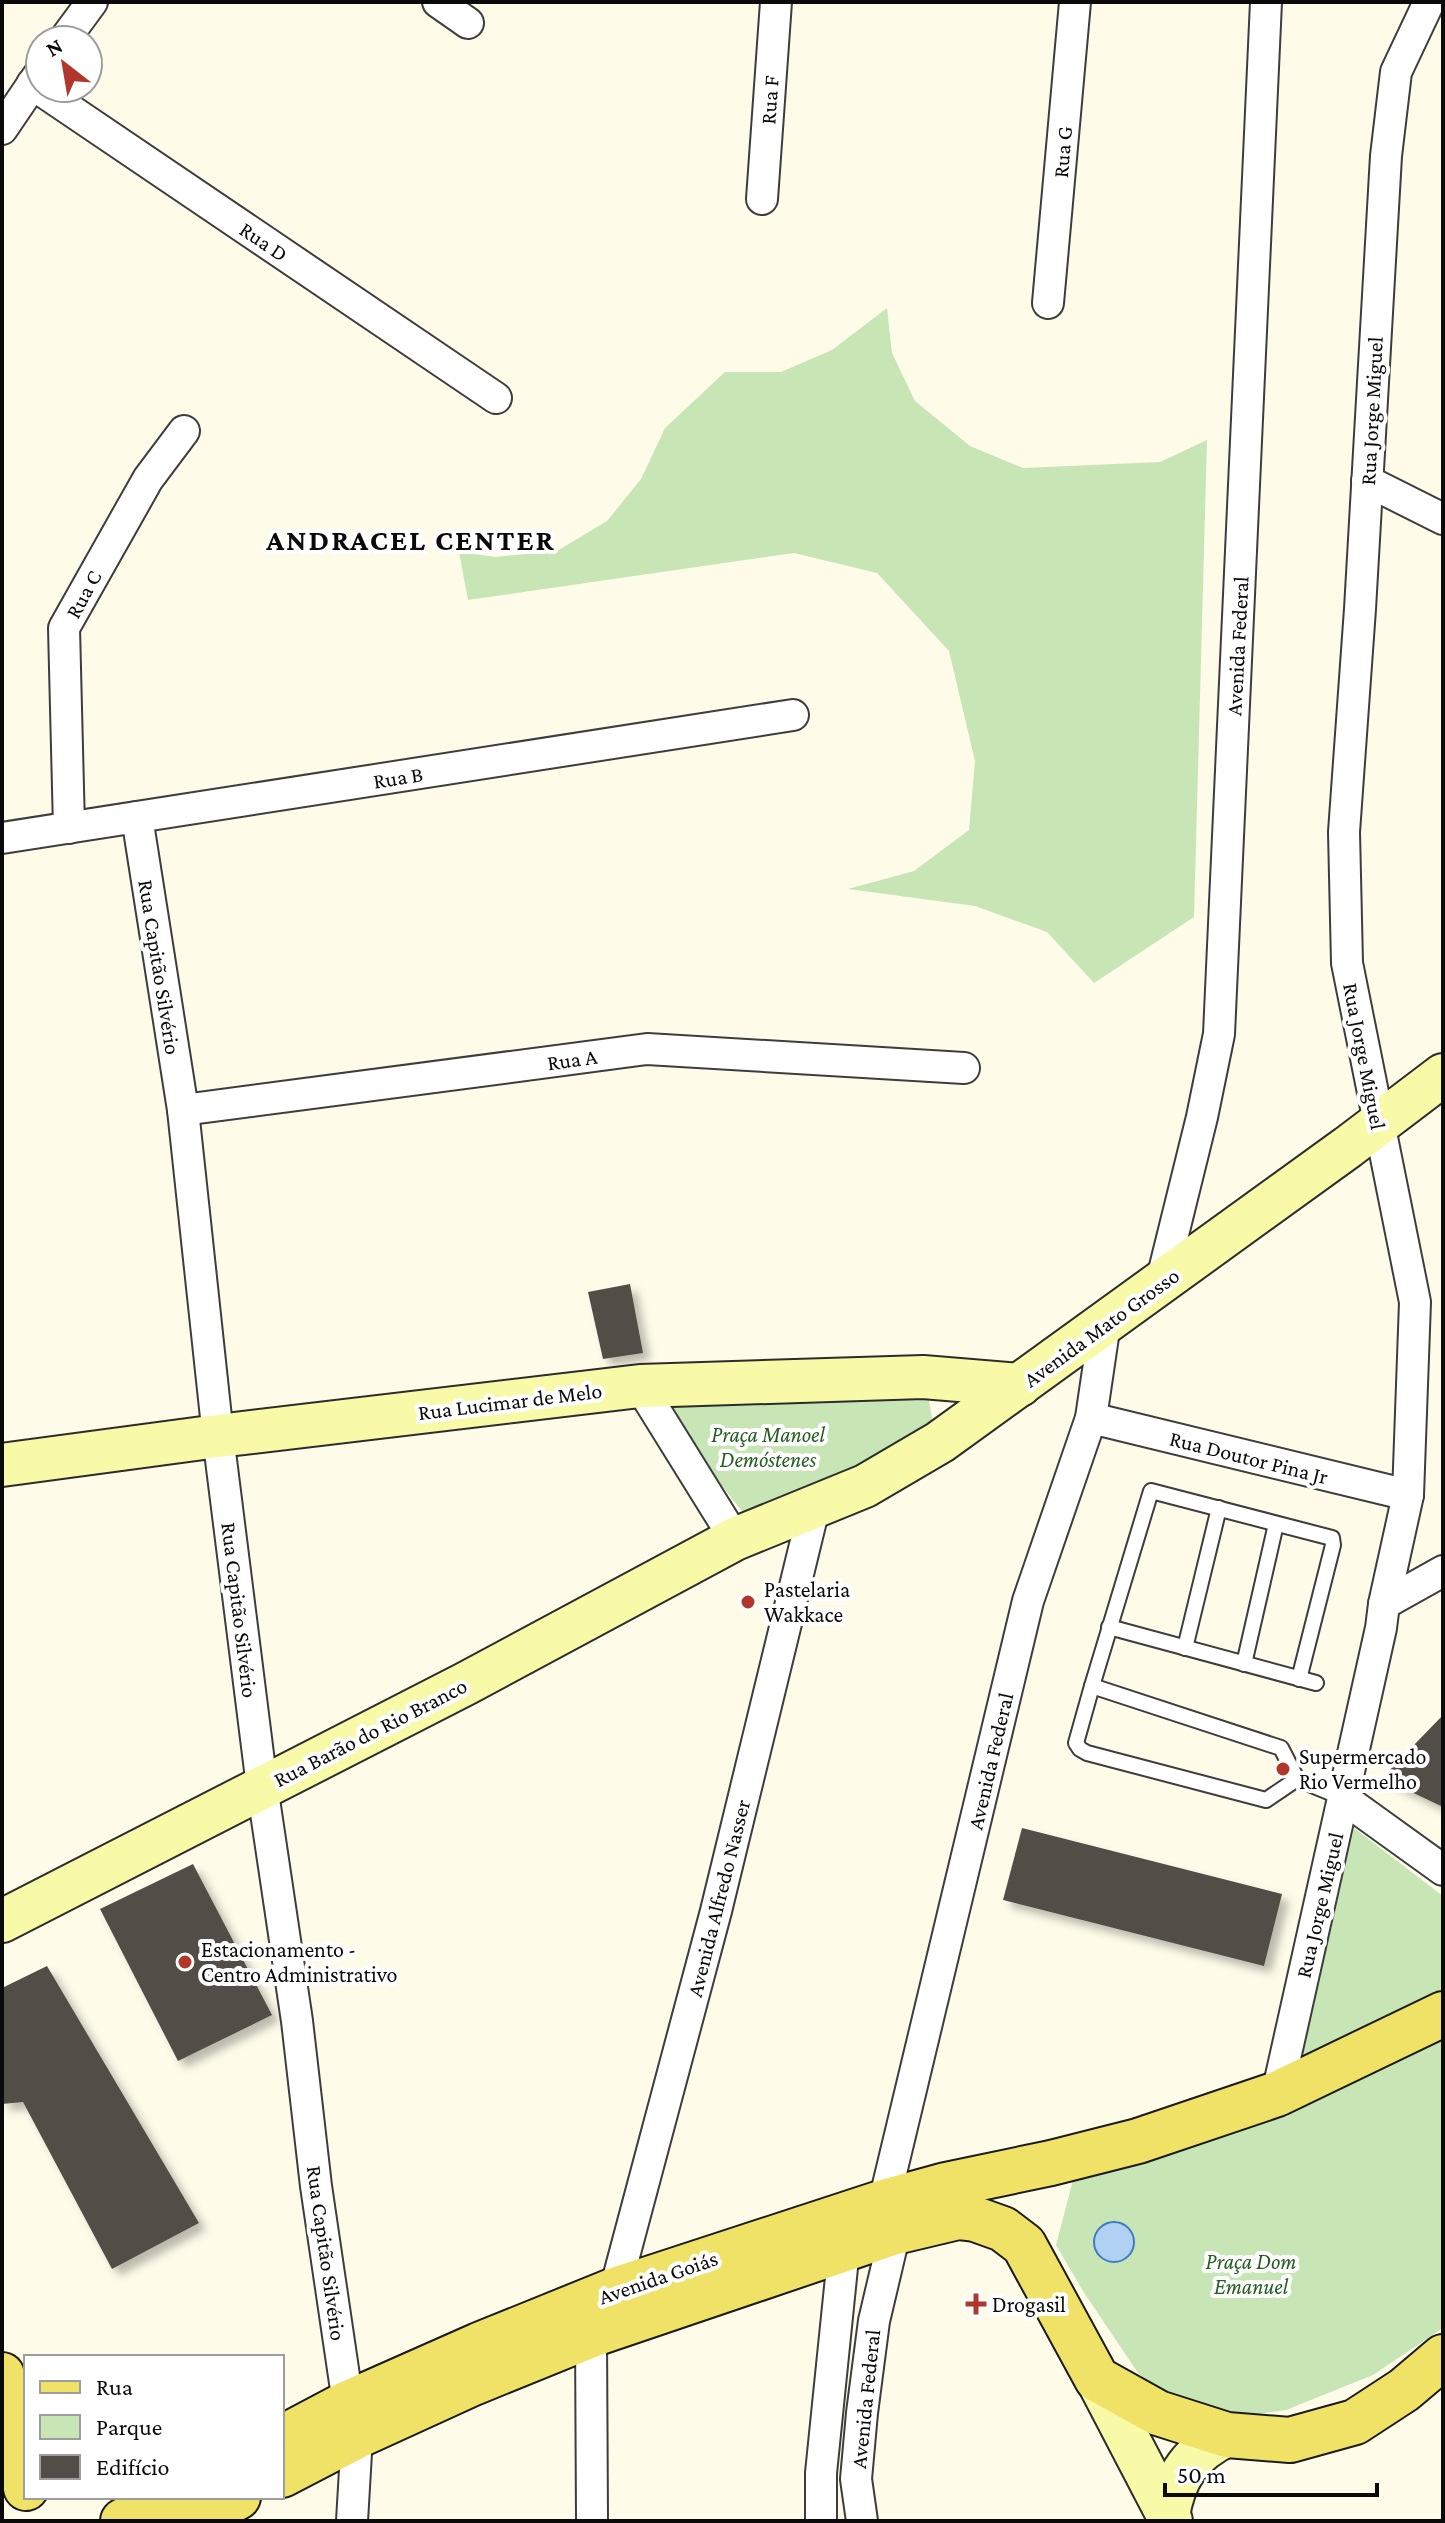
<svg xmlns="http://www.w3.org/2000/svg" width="1445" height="2523" font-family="'Crimson Pro',serif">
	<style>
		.green { fill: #c8e5b6 }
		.water { fill: #b1d1f2; stroke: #3d7cc4; stroke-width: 2 }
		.building { fill: #524d47; filter: url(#shadow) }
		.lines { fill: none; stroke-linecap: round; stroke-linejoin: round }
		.lane-casing { stroke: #3d3d3d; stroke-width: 18 }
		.street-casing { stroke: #3d3d3d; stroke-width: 34 }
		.secondary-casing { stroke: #2c2c2c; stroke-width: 46 }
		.primary-casing { stroke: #1b1b1b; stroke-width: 48 }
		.lane { stroke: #fff; stroke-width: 14 }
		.street { stroke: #fff; stroke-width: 30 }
		.secondary { stroke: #f8faa8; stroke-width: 42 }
		.primary { stroke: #f0e167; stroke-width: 44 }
		.poi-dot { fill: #b1372c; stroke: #fff; stroke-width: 3 }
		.labels { text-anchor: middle; stroke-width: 8; stroke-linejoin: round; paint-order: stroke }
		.street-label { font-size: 22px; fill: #0a0a0a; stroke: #fff }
		.park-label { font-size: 22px; font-style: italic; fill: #245d20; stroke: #fff }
		.poi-label { font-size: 22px; fill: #0a0a0a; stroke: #fff; text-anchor: start }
		.district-label { font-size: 30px; font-weight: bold; letter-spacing: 2px; fill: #0a0a0a; stroke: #fff }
	</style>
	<defs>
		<filter id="shadow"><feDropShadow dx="7" dy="7" stdDeviation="4" flood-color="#0004"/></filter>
	</defs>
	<rect width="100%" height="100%" fill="#fefce9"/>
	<g class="green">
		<path d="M887 308 892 353 915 401 970 446 1023 468 1160 462 1207 440 1194 917 1094 983 1047 932 975 906 848 889 914 871 969 830 975 761 949 651 877 573 794 553 468 600 459 552 496 557 557 551 607 521 641 479 665 428 725 372H781L832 350Z"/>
		<path d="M925 1380 936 1439 749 1520 648 1392Z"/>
		<path d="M1354 1828 1443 1896V2328L1373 2375 1286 2410 1238 2417 1178 2403 1138 2373 1083 2291 1056 2245 1073 2180 1288 2116Z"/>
	</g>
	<circle class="water" cx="1114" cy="2242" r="20"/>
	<g class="building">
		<path d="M630 1284 643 1353 603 1359 588 1292Z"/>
		<path d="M1443 1715V1807L1382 1778Z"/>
		<path d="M1022 1828 1282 1894 1264 1966 1003 1900Z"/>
		<path d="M193 1864 272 2015 178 2061 100 1909Z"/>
		<path d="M47 1966 199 2223 112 2269 23 2102 2 2104V1988Z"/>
	</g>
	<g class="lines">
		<defs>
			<g id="lane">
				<path d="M1109 1627 1316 1683"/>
				<path d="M1185 1648 1219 1508"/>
				<path d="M1244 1664 1276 1524"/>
				<path d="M1092 1686 1151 1491 1332 1538 1333 1545 1299 1679"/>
				<path d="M1297 1779 1266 1800 1087 1753 1080 1749 1076 1743 1092 1686 1281 1748 1297 1779 1343 1798"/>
			</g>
			<g id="street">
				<path d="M438 2 468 23"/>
				<path d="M64 40 92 2"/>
				<path d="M32 84 496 398"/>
				<path d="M2 129 40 73"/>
				<path d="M762 199 776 2"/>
				<path d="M1048 303 1075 2"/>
				<path d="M1367 481 1443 519"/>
				<path d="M137 817 183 1110 218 1436 262 1786 297 2021 316 2186 348 2403"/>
				<path d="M69 828 64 628 148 479 184 431"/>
				<path d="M2 838 793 715"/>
				<path d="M183 1110 647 1049 964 1068"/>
				<path d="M1161 1283 1202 1117 1219 1034 1266 2"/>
				<path d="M640 1386 735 1539"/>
				<path d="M1091 1418 1408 1495"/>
				<path d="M1384 1604 1443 1571"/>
				<path d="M1343 1798 1443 1870"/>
				<path d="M1277 2094 1381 1628 1384 1604 1408 1495 1415 1302 1347 963 1344 832 1360 609 1386 156 1396 72 1429 2"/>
				<path d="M884 2202 1028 1601 1091 1418 1105 1323"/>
				<path d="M615 2290 716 1911 815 1504"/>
				<path d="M591 2335 592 2521"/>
				<path d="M352 2521 357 2436"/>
				<path d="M821 2521V2473L844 2248"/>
				<path d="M862 2521 856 2479 862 2413 874 2321 895 2232"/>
			</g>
			<g id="secondary">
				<path d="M2 1465 218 1436 640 1386 923 1377 1020 1385"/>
				<path d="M2 1921 465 1684 735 1539 865 1486 940 1442 1348 1147 1443 1075"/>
				<path d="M1097 2379 1171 2521"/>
				<path d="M1168 2516C1174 2477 1191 2452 1227 2435"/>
			</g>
			<g id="primary">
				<path d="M2 2375 26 2488"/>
				<path d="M282 2438 348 2403 479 2345 615 2290 884 2202 946 2185 1051 2163 1138 2141 1277 2094 1443 2014"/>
				<path d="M282 2475 357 2436 473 2383 591 2335 895 2232 958 2217 975 2219 1003 2229 1024 2245 1097 2379 1158 2413 1227 2435 1290 2440 1355 2422 1404 2390 1443 2357"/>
				<path d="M123 2521 168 2497"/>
				<path d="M193 2521 238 2497"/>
			</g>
		</defs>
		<use href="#lane" class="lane-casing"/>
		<use href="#street" class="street-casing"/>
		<use href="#secondary" class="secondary-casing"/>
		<use href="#primary" class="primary-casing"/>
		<use href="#lane" class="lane"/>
		<use href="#street" class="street"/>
		<use href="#secondary" class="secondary"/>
		<use href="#primary" class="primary"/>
	</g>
	<g class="poi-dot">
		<circle cx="748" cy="1602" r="8"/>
		<circle cx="1283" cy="1769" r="8"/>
		<circle cx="185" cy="1962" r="8"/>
		<path d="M972 2292h8v8h8v8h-8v8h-8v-8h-8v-8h8z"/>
	</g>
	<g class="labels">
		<g class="street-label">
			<text transform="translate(769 100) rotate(-86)" y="8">Rua F</text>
			<text transform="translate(1062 152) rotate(-85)" y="8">Rua G</text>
			<text transform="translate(264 241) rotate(34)" y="8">Rua D</text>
			<text transform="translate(1371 411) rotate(-87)" y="8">Rua Jorge Miguel</text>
			<text transform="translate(83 594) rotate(-61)" y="8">Rua C</text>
			<text transform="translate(1237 646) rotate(-87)" y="8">Avenida Federal</text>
			<text transform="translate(398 777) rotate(-9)" y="8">Rua B</text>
			<text transform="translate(160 967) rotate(81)" y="8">Rua Capitão Silvério</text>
			<text transform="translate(1365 1056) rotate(79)" y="8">Rua Jorge Miguel</text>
			<text transform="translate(572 1059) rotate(-8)" y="8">Rua A</text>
			<text transform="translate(1101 1327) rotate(-36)" y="8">Avenida Mato Grosso</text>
			<text transform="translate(510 1401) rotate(-7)" y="8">Rua Lucimar de Melo</text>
			<text transform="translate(1249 1457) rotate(14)" y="8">Rua Doutor Pina Jr</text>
			<text transform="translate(240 1610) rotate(83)" y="8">Rua Capitão Silvério</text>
			<text transform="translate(370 1732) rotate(-27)" y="8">Rua Barão do Rio Branco</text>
			<text transform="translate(990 1761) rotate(-77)" y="8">Avenida Federal</text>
			<text transform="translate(718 1898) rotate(-76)" y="8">Avenida Alfredo Nasser</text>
			<text transform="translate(1319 1905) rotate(-77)" y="8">Rua Jorge Miguel</text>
			<text transform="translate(327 2253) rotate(82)" y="8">Rua Capitão Silvério</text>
			<text transform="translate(658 2277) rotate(-19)" y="8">Avenida Goiás</text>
			<text transform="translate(865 2399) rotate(-84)" y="8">Avenida Federal</text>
		</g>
		<g class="park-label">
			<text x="768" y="1442">Praça Manoel<tspan x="768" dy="25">Demóstenes</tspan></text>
			<text x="1251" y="2269">Praça Dom<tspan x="1251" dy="25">Emanuel</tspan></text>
		</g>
		<g class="poi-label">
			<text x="764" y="1597">Pastelaria<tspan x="764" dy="25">Wakkace</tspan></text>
			<text x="1299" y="1764">Supermercado<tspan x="1299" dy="25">Rio Vermelho</tspan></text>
			<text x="201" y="1957">Estacionamento -<tspan x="201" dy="25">Centro Administrativo</tspan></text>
			<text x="992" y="2312">Drogasil</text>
		</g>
		<g class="district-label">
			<text x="411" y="550">ANDRACEL CENTER</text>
		</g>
	</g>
	<rect width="1445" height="2523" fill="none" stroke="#0a0a0a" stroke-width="8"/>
	<rect x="24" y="2355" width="260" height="144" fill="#ffffff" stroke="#9d9d9d" stroke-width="2"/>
	<rect x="40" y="2381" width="40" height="12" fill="#f0e167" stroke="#9d9d9d" stroke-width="2"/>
	<text x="96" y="2395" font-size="24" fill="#0a0a0a">Rua</text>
	<rect x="40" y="2415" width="40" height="24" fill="#c8e5b6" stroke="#9d9d9d" stroke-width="2"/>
	<text x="96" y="2435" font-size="24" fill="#0a0a0a">Parque</text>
	<rect x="40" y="2455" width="40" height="24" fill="#524d47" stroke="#9d9d9d" stroke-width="2"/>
	<text x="96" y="2475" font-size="24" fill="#0a0a0a">Edifício</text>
	<g transform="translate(64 64) rotate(329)"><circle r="38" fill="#ffffff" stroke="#9d9d9d" stroke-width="2"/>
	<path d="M0-6L14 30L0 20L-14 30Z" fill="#b1372c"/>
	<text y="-12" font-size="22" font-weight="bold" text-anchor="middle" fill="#0a0a0a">N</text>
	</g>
	<path d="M1165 2483v12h212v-12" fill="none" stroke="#0a0a0a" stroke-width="4"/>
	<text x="1177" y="2483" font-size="24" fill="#0a0a0a" stroke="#ffffff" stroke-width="6" paint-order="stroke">50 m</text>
</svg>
